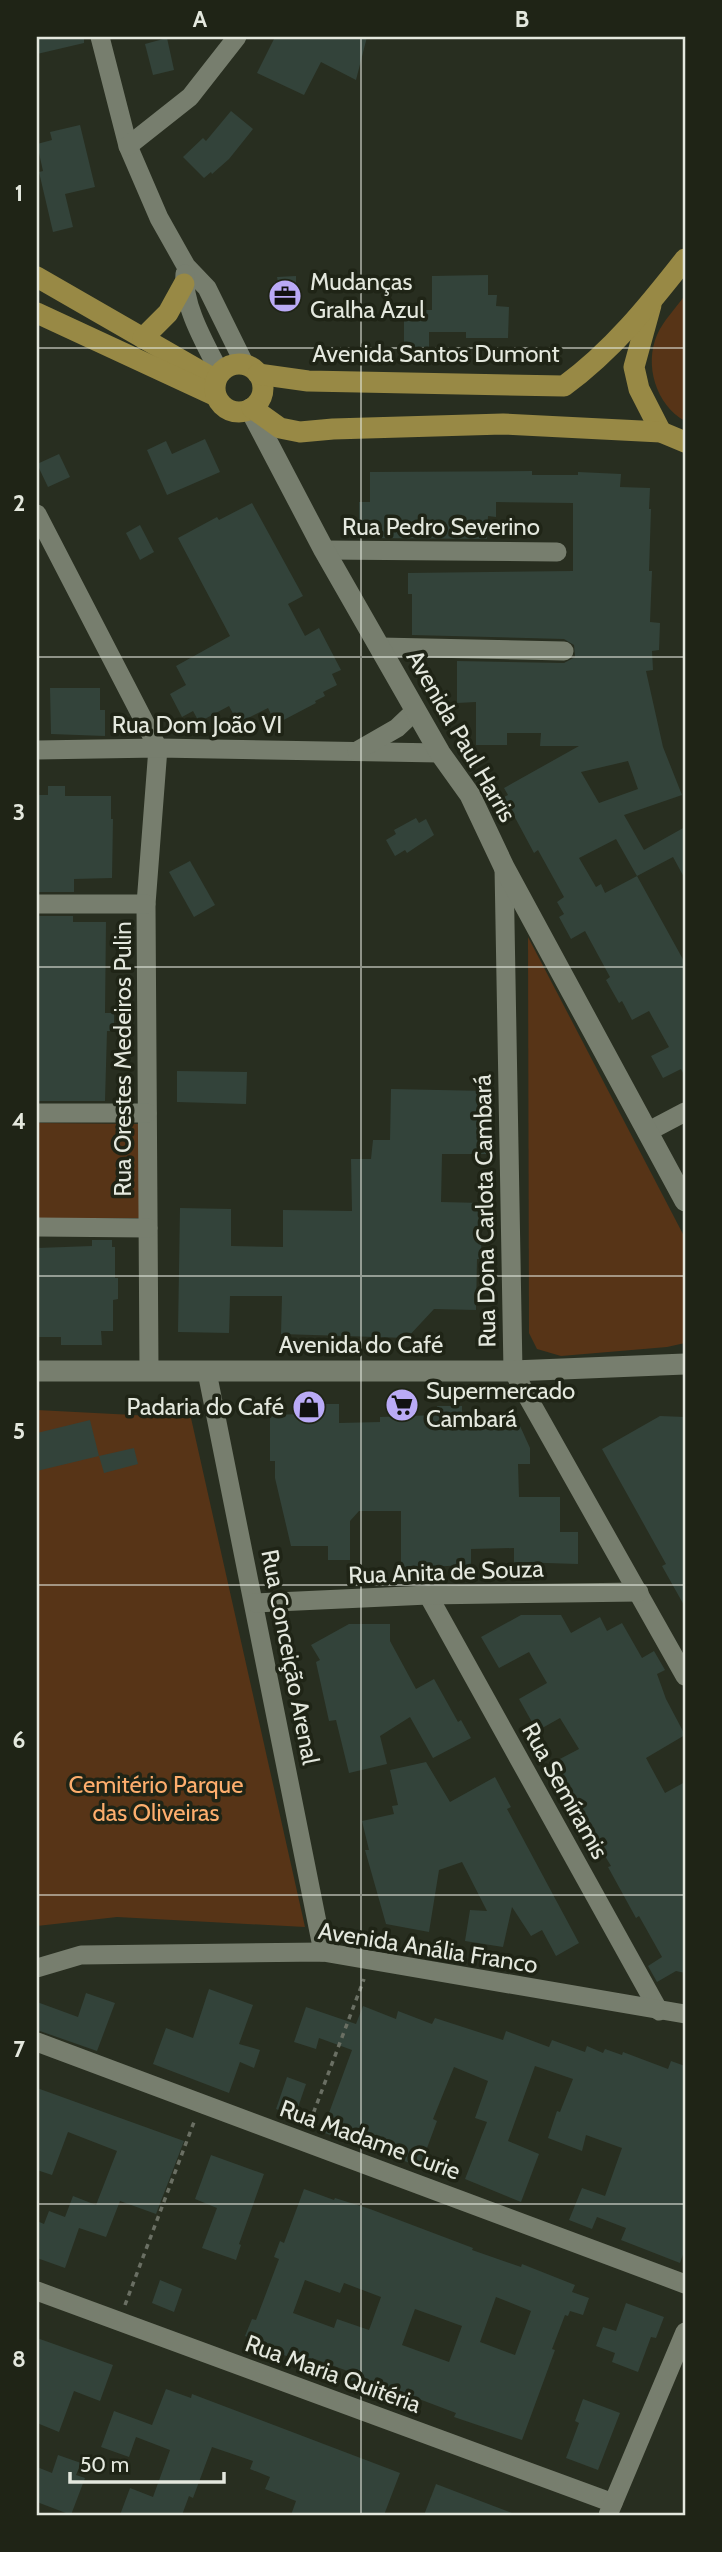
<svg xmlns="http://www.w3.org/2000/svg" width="722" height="2552" font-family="Cabin,sans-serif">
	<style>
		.green { fill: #573417 }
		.building { fill: #33433a; fill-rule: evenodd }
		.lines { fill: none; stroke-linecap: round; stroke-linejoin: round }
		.path { stroke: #6a6f63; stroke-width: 3.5; stroke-dasharray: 5 5; stroke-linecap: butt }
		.minor { stroke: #777e6e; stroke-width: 19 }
		.tertiary { stroke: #777e6e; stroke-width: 21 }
		.primary { stroke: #988945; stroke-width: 21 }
		.grid { fill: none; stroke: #e4e8de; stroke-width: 2; stroke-opacity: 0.55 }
		.labels { text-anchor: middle; stroke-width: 7; stroke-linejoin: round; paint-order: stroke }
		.poi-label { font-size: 24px; fill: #e4e8de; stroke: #1f2416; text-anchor: start }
		.street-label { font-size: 24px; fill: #e4e8de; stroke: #1f2416 }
		.park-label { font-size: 24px; fill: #feae6d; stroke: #1f2416 }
		.neatline { fill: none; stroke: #e4e8de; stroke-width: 2.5 }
		.grid-label { font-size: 23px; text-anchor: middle; font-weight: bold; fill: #e4e8de }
	</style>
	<rect width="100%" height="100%" fill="#282e20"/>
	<g class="green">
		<path d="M685 295V421C656 405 644 365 657 335 663 321 676 308 685 295Z"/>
		<path d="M528 937 685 1238V1343L667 1347 561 1356 537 1349 529 1333Z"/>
		<path d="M37 1123 139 1124V1218H37Z"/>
		<path d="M37 1410 191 1418 305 1927 117 1917 37 1926Z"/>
	</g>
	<g class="building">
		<path d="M37 37H84V43L37 54Z"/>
		<path d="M275 37H367L356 80 321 62 304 95 257 73Z"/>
		<path d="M167 38 174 70 153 75 145 44Z"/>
		<path d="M231 111 253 129 229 159 212 174 211 172 204 178 183 157 203 138 206 141Z"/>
		<path d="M80 125 95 187 65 194 73 227 53 232 39 172 43 171 37 144 52 140 50 132Z"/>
		<path d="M488 275V295H497L496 306 509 307 508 338H466V332H429V360L404 359V310H432V276Z"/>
		<path d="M296 276V310H275L274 282H278L277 277Z"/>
		<path d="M205 439 220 472 167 495 147 450 166 441 172 454Z"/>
		<path d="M59 454 70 477 48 487 37 464Z"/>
		<path d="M532 471V475H578V472L621 474 620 487 650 488 649 509H651L649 571H652L650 622 660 623 659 650 652 651 653 670 646 671 663 747 682 795 624 815 644 850 685 827V879L673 857 637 876 685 963V1077L681 1069 663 1078 651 1056 669 1047 649 1011 632 1020 622 1001 619 1003 606 980 610 977 585 931 571 939 559 917 564 914 557 902 564 897 538 850 534 853 504 797 508 795 504 788 579 746H540L541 733H507V745H476V702L457 703V661L564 663 575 657 574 645 564 639 412 635V594H408V573L573 571V503L496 502V517L488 516 487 539 369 538 370 529H359V502H370V472ZM628 761 638 789 599 803 581 772ZM616 839 637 876 605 893 601 884 596 887 579 858Z"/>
		<path d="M252 503 303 596 288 604 305 636 319 628 341 670 332 674 337 685 323 692 325 696 315 701 316 703 276 724 268 708 238 723 229 706 199 722 193 711 182 717 170 694 186 685 176 666 230 636 178 538 217 517 219 520Z"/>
		<path d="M140 525 154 552 140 560 126 533Z"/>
		<path d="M50 688H100V710H105V736L51 734Z"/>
		<path d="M48 786H65V796H111V819H113L112 878 74 879V892H37V795H48Z"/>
		<path d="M416 818 419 823 426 819 434 835 407 853 405 850 395 856 386 840 396 834 394 830Z"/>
		<path d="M190 861 215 905 194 917 169 872Z"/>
		<path d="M37 916H73V922H106L105 1013H114V1031H107L105 1101H37Z"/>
		<path d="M177 1071 247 1072 246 1104 177 1102Z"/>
		<path d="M391 1089 487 1091 486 1154H442L441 1202 482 1203 481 1259H477L476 1310 434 1309 407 1338 281 1334 282 1296H230L229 1333 178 1332 180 1208 231 1209V1246L283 1247V1210L352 1211 351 1159H371L373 1140H390Z"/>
		<path d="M92 1240H112V1247H115V1278H118V1299L113 1300V1331H101L102 1345H61V1337H37V1248L92 1246Z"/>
		<path d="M303 1404H339V1423L380 1422V1417L437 1415V1406H462V1424H502V1413L520 1426 530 1448V1464H518L519 1497H560V1532H578V1564L514 1562V1548L471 1549V1565L401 1568V1511H359L350 1521V1560H328V1546H291L275 1478V1461H270V1415L302 1414Z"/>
		<path d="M660 1416 685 1417V1607L662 1566 666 1564 602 1449Z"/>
		<path d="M90 1420 99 1456 37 1471V1433Z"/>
		<path d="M134 1448 138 1464 104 1473 99 1456Z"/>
		<path d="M521 1615H561L571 1633 600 1617 607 1631 622 1623 642 1658 654 1651 665 1670 657 1674 666 1699 685 1735 646 1758 665 1793 685 1782V1973L676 1971 657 1982 648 1966 662 1957 639 1916 636 1918 608 1867 611 1866 555 1773 561 1770 556 1761 579 1749 560 1718 537 1731 519 1699 547 1683 529 1652 499 1668 481 1637Z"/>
		<path d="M349 1624H390V1641L416 1689 434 1679 458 1722 461 1720 471 1738 433 1758 410 1717 380 1736 387 1764 349 1773 336 1720 329 1721 316 1662 320 1660 311 1645Z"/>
		<path d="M426 1762 450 1802 495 1777 511 1807 507 1809 579 1943 556 1956 542 1930 531 1936 512 1907 503 1947 465 1941 470 1910 487 1911 462 1862 439 1870 429 1932 386 1924 365 1850H369L362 1821 394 1814 392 1806 398 1805 390 1770Z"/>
		<path d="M209 1989 253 2005 239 2044 260 2050 254 2068 240 2062 229 2093 153 2064 166 2028 193 2038Z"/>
		<path d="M86 1993 115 2003 97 2051 37 2030V2002L78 2017Z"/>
		<path d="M363 2006 396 2019 398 2011 432 2024 435 2018 503 2040 506 2031 549 2047 552 2040 585 2052 587 2046 603 2053 605 2049 622 2055 623 2052 668 2069 671 2061 685 2066V2249L680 2263 621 2240 626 2228 597 2217 592 2229 569 2220 582 2188 605 2196 622 2148 586 2135 582 2151 548 2138 557 2111 560 2112 573 2079 535 2066 508 2141 539 2154 521 2202 465 2179 487 2122 475 2118 488 2081 454 2067 433 2119 437 2121 420 2167 394 2157 396 2153 358 2139 355 2144 322 2132 352 2050 319 2038 316 2049 294 2042 306 2007 356 2024Z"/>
		<path d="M287 2077 306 2084 295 2116 276 2109Z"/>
		<path d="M37 2088 184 2141 156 2214 120 2201 106 2237 79 2228 65 2268 37 2258V2221L44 2224 49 2211 65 2217 73 2196 96 2205 117 2151 68 2132 52 2175 37 2170Z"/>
		<path d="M211 2155 264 2174 239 2244 241 2245 236 2260 202 2248 217 2208 195 2199Z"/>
		<path d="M304 2189 334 2200 335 2198 370 2209 473 2248 472 2250 521 2267 522 2264 575 2285 572 2292 589 2298 583 2315 570 2311 568 2316 565 2315 552 2349 555 2350 522 2440 454 2417 456 2413 419 2399 418 2402 386 2390 384 2393 350 2380 353 2373 312 2358 310 2364 263 2348 265 2344 245 2336 252 2319 256 2320 279 2259 274 2257 280 2241 284 2243ZM305 2280 340 2293 344 2283 381 2297 369 2330 337 2319 334 2328 293 2313ZM496 2297 531 2311 515 2355 480 2342ZM415 2309 462 2326 449 2362 402 2345Z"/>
		<path d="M160 2280 182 2289 174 2312 152 2303Z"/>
		<path d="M626 2303 664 2317 656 2338 651 2337 638 2372 612 2362 615 2353 596 2346 603 2327 616 2331Z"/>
		<path d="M37 2338 113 2365 100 2401 74 2391 59 2432 37 2423Z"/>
		<path d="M166 2389 191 2398 192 2394 400 2473 384 2515H291L296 2501 265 2489 270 2477 250 2469 253 2461 212 2447 193 2498 189 2496 182 2515H120L130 2488 153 2497 170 2450 136 2437 129 2457 101 2447 114 2411 152 2425Z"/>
		<path d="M583 2399 620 2413 598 2470 566 2458 579 2423 575 2421Z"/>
		<path d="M58 2455 81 2463 76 2475 85 2478 71 2515 37 2502V2467L52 2473Z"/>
		<path d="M436 2484 512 2513V2515H424Z"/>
	</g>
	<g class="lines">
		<g class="path">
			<path d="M310 2122 364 1979"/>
			<path d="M125 2305 194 2122"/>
		</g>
		<g class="minor">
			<path d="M100 37 128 146 159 218 186 266 207 288 245 365"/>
			<path d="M128 146 190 97 237 37"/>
			<path d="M185 274C182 305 206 345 220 373"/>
			<path d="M37 514 158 748 146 904 149 1370"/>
			<path d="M324 550 557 552"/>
			<path d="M380 647 564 651"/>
			<path d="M37 750 158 748 440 753"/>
			<path d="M357 751 397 728 416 710"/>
			<path d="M504 867 513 1371 685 1676"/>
			<path d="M37 904H146"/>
			<path d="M37 1113H147"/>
			<path d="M647 1132 685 1112"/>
			<path d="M37 1227 148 1228"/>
			<path d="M207 1372 323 1952"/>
			<path d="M428 1595 659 2011"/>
			<path d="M255 1603 428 1595 639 1592"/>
			<path d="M37 1968 81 1955 323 1952 685 2014"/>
			<path d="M37 2042 685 2284"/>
			<path d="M37 2291 613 2503"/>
			<path d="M608 2515 685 2332"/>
		</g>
		<g class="tertiary">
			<path d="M250 409 324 550 440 753 470 795 504 867 685 1201"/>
			<path d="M37 1371H513L685 1364"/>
		</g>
		<g class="primary">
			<path d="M37 277 216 380"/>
			<path d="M651 305 634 367 639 389 661 432"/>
			<path d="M37 313 216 396"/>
			<path d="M143 338 168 313 184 284"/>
			<circle cx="239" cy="388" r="24"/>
			<path d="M258 374 308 381 564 386C612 351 649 305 685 259"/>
			<path d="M252 408 280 428 300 432 333 429 503 424 661 432 685 442"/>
		</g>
	</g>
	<path class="grid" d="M361 37V2515M37 348H685M37 657H685M37 967H685M37 1276H685M37 1585H685M37 1895H685M37 2204H685"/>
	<defs>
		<symbol id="office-disc" viewBox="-11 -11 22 22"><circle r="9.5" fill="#baaaf6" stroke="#1f2416"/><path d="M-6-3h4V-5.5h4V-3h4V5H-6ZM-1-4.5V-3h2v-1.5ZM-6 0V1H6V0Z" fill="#111"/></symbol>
		<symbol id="supermarket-disc" viewBox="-11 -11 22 22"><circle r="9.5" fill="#baaaf6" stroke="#1f2416"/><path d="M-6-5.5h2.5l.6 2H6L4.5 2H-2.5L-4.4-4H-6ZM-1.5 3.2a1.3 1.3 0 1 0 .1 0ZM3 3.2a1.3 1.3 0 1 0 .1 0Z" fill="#111"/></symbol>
		<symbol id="shop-disc" viewBox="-11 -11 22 22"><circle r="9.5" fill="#baaaf6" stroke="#1f2416"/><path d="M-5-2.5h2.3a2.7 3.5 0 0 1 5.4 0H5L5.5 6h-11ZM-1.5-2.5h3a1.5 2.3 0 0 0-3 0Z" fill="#111"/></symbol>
	</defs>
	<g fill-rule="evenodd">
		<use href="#office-disc" x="266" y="277" width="38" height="38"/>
		<use href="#supermarket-disc" x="383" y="1386" width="38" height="38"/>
		<use href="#shop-disc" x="290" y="1388" width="38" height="38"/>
	</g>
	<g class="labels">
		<g class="poi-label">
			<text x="310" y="290">Mudanças<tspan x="310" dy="28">Gralha Azul</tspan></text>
			<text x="426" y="1399">Supermercado<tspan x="426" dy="28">Cambará</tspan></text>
			<text x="284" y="1415" text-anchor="end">Padaria do Café</text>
		</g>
		<g class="street-label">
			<text x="436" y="362">Avenida Santos Dumont</text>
			<text x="441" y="535">Rua Pedro Severino</text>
			<text x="197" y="733">Rua Dom João VI</text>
			<text transform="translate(461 736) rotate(60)" y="8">Avenida Paul Harris</text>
			<text transform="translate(123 1059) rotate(-90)" y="8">Rua Orestes Medeiros Pulin</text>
			<text transform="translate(485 1211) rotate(-91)" y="8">Rua Dona Carlota Cambará</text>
			<text x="361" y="1353">Avenida do Café</text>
			<text transform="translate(446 1572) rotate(-2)" y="8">Rua Anita de Souza</text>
			<text transform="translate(290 1657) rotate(79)" y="8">Rua Conceição Arenal</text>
			<text transform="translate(565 1791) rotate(61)" y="8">Rua Semíramis</text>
			<text transform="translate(428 1948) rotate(9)" y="8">Avenida Anália Franco</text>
			<text transform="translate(370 2140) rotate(20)" y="8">Rua Madame Curie</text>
			<text transform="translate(333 2374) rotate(20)" y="8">Rua Maria Quitéria</text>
		</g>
		<g class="park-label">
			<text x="156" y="1793">Cemitério Parque<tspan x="156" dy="28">das Oliveiras</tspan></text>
		</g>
	</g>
	<rect width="722" height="2552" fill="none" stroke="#1f2416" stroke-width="77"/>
	<path d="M70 2472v10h154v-10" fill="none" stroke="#e4e8de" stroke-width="3.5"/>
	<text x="80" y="2472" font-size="21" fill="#e4e8de" stroke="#1f2416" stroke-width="5" paint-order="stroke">50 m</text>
	<rect x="38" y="38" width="646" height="2476" class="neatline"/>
	<g class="grid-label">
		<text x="200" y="27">A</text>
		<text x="522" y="27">B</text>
		<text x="19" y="201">1</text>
		<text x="19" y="511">2</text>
		<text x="19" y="820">3</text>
		<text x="19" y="1129">4</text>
		<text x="19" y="1439">5</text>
		<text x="19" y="1748">6</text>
		<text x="19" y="2057">7</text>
		<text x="19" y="2367">8</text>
	</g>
</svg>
